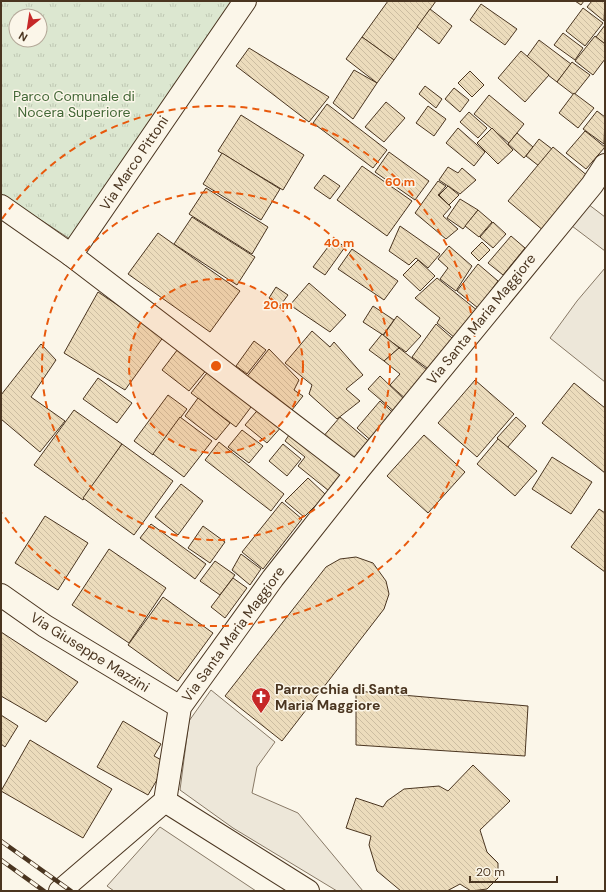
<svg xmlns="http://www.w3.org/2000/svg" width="606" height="892" font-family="'DM Sans',sans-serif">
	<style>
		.park { fill: url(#park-tufts); stroke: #887966; fill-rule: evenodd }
		.parking { fill: #ede7d9; stroke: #887966 }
		.building { fill: url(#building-back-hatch); stroke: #4a3520 }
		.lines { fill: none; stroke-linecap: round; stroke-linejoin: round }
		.minor-casing { stroke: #4a3520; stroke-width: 24 }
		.minor { stroke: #fbf6e9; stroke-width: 22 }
		.rail-casing { stroke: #4a3520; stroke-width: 4.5 }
		.rail { stroke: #fbf6e9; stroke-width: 3; stroke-dasharray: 9; stroke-linecap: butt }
		.ring { fill: none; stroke: #e8590c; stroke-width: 2; stroke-dasharray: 7 5 }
		.labels { text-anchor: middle; stroke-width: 3; stroke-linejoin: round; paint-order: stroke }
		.park-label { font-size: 14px; fill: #436837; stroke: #fbf6e9 }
		.street-label { font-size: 14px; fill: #4a3520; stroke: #fbf6e9 }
		.poi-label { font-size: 14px; font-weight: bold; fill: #4a3520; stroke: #fbf6e9; text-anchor: start }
		.centre { fill: #e8590c; stroke: #fbf6e9; stroke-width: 2 }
		.ring-label { font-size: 12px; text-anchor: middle; font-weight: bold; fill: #e8590c; stroke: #fbf6e9; stroke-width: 3; stroke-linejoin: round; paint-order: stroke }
	</style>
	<defs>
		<pattern id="park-tufts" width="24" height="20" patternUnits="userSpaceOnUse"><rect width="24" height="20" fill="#dce7d0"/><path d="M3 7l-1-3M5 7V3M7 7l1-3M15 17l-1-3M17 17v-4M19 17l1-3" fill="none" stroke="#bec7b2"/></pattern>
		<pattern id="building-back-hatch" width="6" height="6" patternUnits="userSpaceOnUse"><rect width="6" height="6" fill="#ecdcbc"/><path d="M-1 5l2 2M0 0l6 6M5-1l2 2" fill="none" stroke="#ccbda1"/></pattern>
	</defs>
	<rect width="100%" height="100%" fill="#fbf6e9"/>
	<path class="park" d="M1 1H234L70 239 1 194ZM16 16H40V40H16Z"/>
	<g class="parking">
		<path d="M584 201 605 217V251L568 223Z"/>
		<path d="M605 268V382L550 338 577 301Z"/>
		<path d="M211 690 275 742 257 767 252 793 298 813 363 891H337L233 828 180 790 189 721Z"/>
		<path d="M160 827 256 891H114L107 886Z"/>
	</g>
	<g class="building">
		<path d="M388 1H436L394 60 362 37Z"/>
		<path d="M575 1H584L581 5Z"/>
		<path d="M592 1H605L604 21 587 7Z"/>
		<path d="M481 4 517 29 505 45 470 20Z"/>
		<path d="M583 8 603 23 585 46 566 31Z"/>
		<path d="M430 9 452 26 439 44 417 27Z"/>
		<path d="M605 25V44L596 37Z"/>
		<path d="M563 33 583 48 575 60 554 45Z"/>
		<path d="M595 36 605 44V59L593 75 575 61Z"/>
		<path d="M362 37 394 60 377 83 346 59Z"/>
		<path d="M539 40 571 64 557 82 526 58Z"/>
		<path d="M249 48 329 97 309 122 236 66Z"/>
		<path d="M521 51 549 75 525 102 498 78Z"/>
		<path d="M572 62 590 75 574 95 557 82Z"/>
		<path d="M354 70 377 83 353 119 333 103Z"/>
		<path d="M470 71 484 85 472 97 458 83Z"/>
		<path d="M425 86 442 99 436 108 419 94Z"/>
		<path d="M454 88 469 100 460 112 445 99Z"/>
		<path d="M574 93 594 108 578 128 559 113Z"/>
		<path d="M489 95 524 124 509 143 474 114Z"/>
		<path d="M386 102 405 118 384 142 365 127Z"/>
		<path d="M327 104 387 150 373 168 313 123Z"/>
		<path d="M428 106 446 119 434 136 416 123Z"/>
		<path d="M597 111 605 117 604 144 583 129Z"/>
		<path d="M469 112 487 128 478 138 460 122Z"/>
		<path d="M241 115 304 155 283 190 218 151Z"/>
		<path d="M458 128 485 152 474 166 446 143Z"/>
		<path d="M492 128 513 150 498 164 477 143Z"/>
		<path d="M585 131 605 147 586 169 566 153Z"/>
		<path d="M517 133 533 147 524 158 508 144Z"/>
		<path d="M539 139 552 149 539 166 526 156Z"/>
		<path d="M553 147 589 177 544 231 508 201Z"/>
		<path d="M389 152 429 181 415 200 375 172Z"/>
		<path d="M222 153 280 189 261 220 203 184Z"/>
		<path d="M362 166 412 201 387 236 337 200Z"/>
		<path d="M448 167 458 173 462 168 476 180 460 194 439 180Z"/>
		<path d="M324 175 340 186 330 199 314 188Z"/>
		<path d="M438 181 446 186 438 195 451 207 443 216 458 229 446 239 415 213Z"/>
		<path d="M448 186 459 195 449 205 439 195Z"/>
		<path d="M206 188 268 227 252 254 189 214Z"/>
		<path d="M460 199 478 210 463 229 447 218Z"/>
		<path d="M478 210 492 222 479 237 465 226Z"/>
		<path d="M192 217 255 257 237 285 174 244Z"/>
		<path d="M493 222 506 234 493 248 480 237Z"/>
		<path d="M400 226 440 254 428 268 416 258 409 265 389 251Z"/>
		<path d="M158 233 240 291 210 332 128 274Z"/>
		<path d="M511 236 525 248 503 275 488 263Z"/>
		<path d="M334 239 345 247 325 275 313 267Z"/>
		<path d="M482 242 490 250 479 261 471 253Z"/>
		<path d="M449 246 472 266 456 291 440 279 448 268 438 259Z"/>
		<path d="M352 249 398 281 384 300 338 269Z"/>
		<path d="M418 260 435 276 420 291 403 275Z"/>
		<path d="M478 264 498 281 478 308 457 291Z"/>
		<path d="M437 278 478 311 455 338 437 323 440 318 415 298Z"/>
		<path d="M309 283 346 315 330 332 290 305Z"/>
		<path d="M276 287 288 295 280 306 269 298Z"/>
		<path d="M98 292 164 336 125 390 64 353Z"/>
		<path d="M373 306 394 320 383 335 363 322Z"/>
		<path d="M397 316 421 336 406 352 383 336Z"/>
		<path d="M436 324 452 338 431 371 412 357Z"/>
		<path d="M312 331 330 347 334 342 363 375 346 389 360 401 337 419 309 394 312 385 285 363Z"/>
		<path d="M382 334 399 348 384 361 369 350Z"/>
		<path d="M254 341 266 350 247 374 236 366Z"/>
		<path d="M41 344 56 360 31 397 65 421 40 452 1 419V395Z"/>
		<path d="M181 345 208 368 189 391 162 370Z"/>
		<path d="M399 348 431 373 407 400 390 385 400 374 384 361Z"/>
		<path d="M269 349 299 380 294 390 303 396 288 415 245 379Z"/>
		<path d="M210 369 254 403 236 427 191 393Z"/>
		<path d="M380 376 407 402 396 413 368 389Z"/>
		<path d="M98 378 132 403 117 423 83 399Z"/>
		<path d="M475 380 514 414 477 457 438 423Z"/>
		<path d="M574 383 605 408V473L542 423Z"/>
		<path d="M168 395 187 409 153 455 134 441Z"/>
		<path d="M198 398 230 423 216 440 185 416Z"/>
		<path d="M380 401 398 417 375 444 357 428Z"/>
		<path d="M261 406 283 425 267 443 245 425Z"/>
		<path d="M74 410 122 444 83 500 34 465Z"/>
		<path d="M180 417 212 441 184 477 153 454Z"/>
		<path d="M340 417 372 444 355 465 322 438Z"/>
		<path d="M516 417 526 426 507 448 497 438Z"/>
		<path d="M293 429 350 474 334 495 298 466 305 457 285 441Z"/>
		<path d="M242 430 263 446 249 463 228 447Z"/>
		<path d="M424 435 465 472 428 513 387 476Z"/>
		<path d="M498 439 537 471 515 496 477 464Z"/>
		<path d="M219 442 284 494 271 511 205 460Z"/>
		<path d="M122 444 173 481 134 535 83 498Z"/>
		<path d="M283 444 301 459 287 476 269 461Z"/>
		<path d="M552 457 592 482 571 514 532 489Z"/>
		<path d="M308 478 326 495 304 517 285 501Z"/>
		<path d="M181 484 203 501 178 535 155 517Z"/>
		<path d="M282 502 302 519 263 569 242 552Z"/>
		<path d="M599 509 605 513V572L571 547Z"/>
		<path d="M45 516 88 543 58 590 15 563Z"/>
		<path d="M151 524 206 564 195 579 140 538Z"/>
		<path d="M203 526 225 542 210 563 188 548Z"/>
		<path d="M109 549 166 588 129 643 72 605Z"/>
		<path d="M241 554 261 569 250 585 232 570Z"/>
		<path d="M356 557 373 563 386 581 389 594 384 609 282 741 225 696 326 567 340 559Z"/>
		<path d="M215 561 235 575 220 595 200 581Z"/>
		<path d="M233 578 247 588 225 618 211 607Z"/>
		<path d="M163 597 213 633 178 681 128 645Z"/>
		<path d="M1 632 78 682 46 722 1 696Z"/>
		<path d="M356 691 528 706 525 756 356 745Z"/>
		<path d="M1 715 18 726 5 747 1 744Z"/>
		<path d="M123 721 161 744 154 756 167 763 148 795 97 767Z"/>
		<path d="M30 740 112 789 83 838 1 791Z"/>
		<path d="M473 765 510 801 480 830 487 852 498 863V878L487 889 471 891 460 884 447 891H401L377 871 369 845 371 836 346 828 356 798 383 807 387 801 404 789 439 786 448 791Z"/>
	</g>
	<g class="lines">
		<defs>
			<g id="minor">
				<path d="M1 206 71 255 245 1"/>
				<path d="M71 255 356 473"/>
				<path d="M1 595 45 626 180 707"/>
				<path d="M165 801 308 891"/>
				<path d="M60 891 165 801 180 707 273 578 356 473 592 185 605 165"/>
			</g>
		</defs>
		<use href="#minor" class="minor-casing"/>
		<use href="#minor" class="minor"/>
		<defs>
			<g id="rail">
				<path d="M1 841 71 891"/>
				<path d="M1 860 44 891"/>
			</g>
		</defs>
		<use href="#rail" class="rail-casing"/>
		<use href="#rail" class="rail"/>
	</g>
	<circle cx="216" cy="366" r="87" fill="#e8590c" fill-opacity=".12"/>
	<g class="ring">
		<circle cx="216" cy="366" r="87"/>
		<circle cx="216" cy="366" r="174"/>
		<path d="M2 219A260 260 0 1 1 2 513"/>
	</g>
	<defs>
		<symbol id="church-pin" viewBox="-11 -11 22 30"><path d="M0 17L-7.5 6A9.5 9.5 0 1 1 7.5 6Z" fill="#c62828" stroke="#fbf6e9"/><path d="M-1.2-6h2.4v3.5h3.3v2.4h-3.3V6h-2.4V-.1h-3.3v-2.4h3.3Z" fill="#fff"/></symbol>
	</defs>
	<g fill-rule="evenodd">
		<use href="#church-pin" x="250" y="686" width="22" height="30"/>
	</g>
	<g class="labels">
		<g class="park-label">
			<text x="74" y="101">Parco Comunale di<tspan x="74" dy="16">Nocera Superiore</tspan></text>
		</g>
		<g class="street-label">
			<text transform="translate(134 163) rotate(-56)" y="5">Via Marco Pittoni</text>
			<text transform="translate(481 319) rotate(-51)" y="5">Via Santa Maria Maggiore</text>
			<text transform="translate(233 634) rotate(-54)" y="5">Via Santa Maria Maggiore</text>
			<text transform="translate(90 652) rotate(32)" y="5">Via Giuseppe Mazzini</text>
		</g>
		<g class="poi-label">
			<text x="275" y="694">Parrocchia di Santa<tspan x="275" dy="16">Maria Maggiore</tspan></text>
		</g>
	</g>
	<circle cx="216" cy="366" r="6" class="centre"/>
	<g class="ring-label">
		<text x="400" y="186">60 m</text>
		<text x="339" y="247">40 m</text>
		<text x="278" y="309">20 m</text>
	</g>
	<rect width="606" height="892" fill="none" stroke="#4a3520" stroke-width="4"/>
	<g transform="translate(28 28) rotate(210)"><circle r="19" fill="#fbf6e9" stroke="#b4a999"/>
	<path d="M0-3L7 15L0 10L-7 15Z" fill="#c62828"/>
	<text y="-6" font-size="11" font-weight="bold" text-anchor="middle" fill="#4a3520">N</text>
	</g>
	<path d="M470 876v6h87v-6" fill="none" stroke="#4a3520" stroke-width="2"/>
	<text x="476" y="876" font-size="12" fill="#4a3520" stroke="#fbf6e9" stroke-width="3" paint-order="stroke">20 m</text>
</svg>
